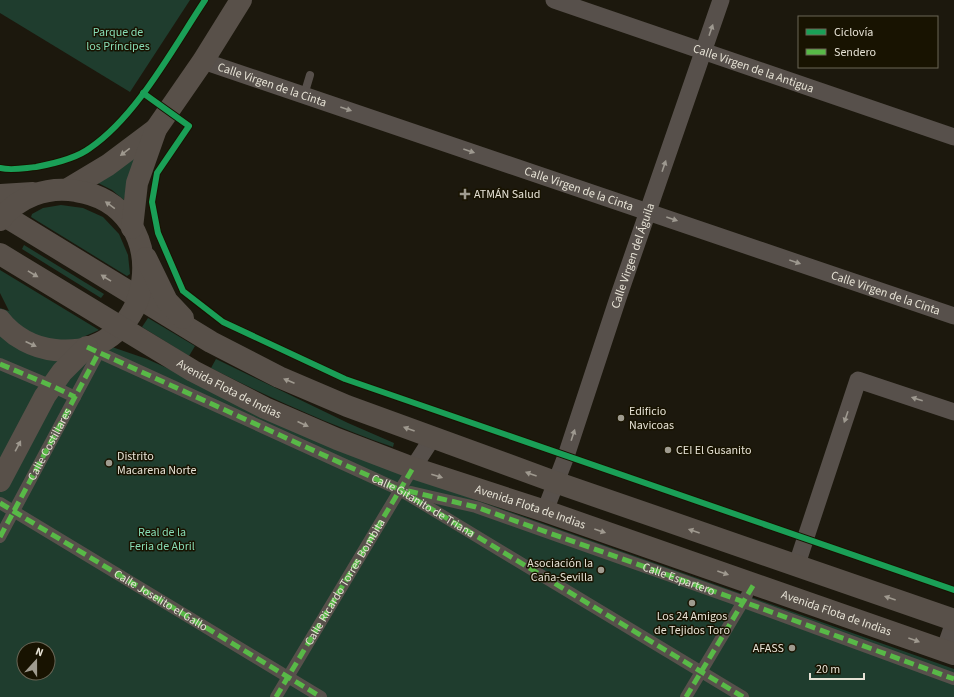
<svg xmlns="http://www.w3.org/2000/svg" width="954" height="697" font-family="'Source Sans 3',sans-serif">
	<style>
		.green { fill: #1f3d2e; fill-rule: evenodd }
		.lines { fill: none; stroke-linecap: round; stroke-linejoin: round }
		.service { stroke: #57504b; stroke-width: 8 }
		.pedestrian { stroke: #57504b; stroke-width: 12 }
		.minor { stroke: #57504b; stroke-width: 17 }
		.primary { stroke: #585049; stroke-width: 22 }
		.quiet { stroke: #58b947; stroke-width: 5; stroke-dasharray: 10 5; stroke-linecap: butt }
		.cycleway-casing { stroke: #181301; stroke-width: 8 }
		.cycleway { stroke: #1a9f57; stroke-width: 6 }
		.oneway { fill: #9e9990 }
		.oneway2 { fill: #9f998f }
		.poi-dot { fill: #9f9b8f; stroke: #181301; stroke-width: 1.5 }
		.labels { text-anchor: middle; stroke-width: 3; stroke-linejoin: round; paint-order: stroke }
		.park-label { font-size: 12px; fill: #87dcb5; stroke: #181301 }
		.street-label { font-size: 12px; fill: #e6e2d5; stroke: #181301 }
		.poi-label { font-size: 12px; fill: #e6e2d5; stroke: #181301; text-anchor: start }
	</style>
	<rect width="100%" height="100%" fill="#1c180d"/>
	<g class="green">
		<path d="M0 0H190L130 92 0 13Z"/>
		<path d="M136 157 129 178 124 200 112 190 96 182Z"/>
		<path d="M61 205 83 208 103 217 119 234 128 255 130 274 127 276 31 217 32 214 43 208Z"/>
		<path d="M24 245 104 294 101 298 22 249Z"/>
		<path d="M0 270 99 330 83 337 147 359 389 469 954 669V697H0V308L9 311 0 293ZM24 649H48V673H24Z"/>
		<path d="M148 318 195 346 189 356 142 327Z"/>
		<path d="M216 359 348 423 394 443 393 447C330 425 270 398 211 368Z"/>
	</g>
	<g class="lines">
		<path class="service" d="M304 95 310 75"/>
		<g class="pedestrian">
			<path id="s1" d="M87 347 400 490 743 697"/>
			<path d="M0 364 52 386 75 397"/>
			<path d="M411 492 476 507 744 602 954 679"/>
			<path d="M0 503 321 697"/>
			<path d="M0 537 99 352"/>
			<path d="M276 697 413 468"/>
			<path d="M686 697 747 595"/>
		</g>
		<g class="minor">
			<path id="s2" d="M554 0 954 137"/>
			<path id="s3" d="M203 61 954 316"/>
			<path d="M413 468 433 437"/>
			<path id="s4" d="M545 511 566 456 618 298 721 0"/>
			<path d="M796 567 858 380 954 412"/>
			<path d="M944 651 954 622"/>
		</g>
		<g class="primary">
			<path d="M68 189 108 165 156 129"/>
			<path d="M0 195 33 193"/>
			<path d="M0 213 211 342 279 377 347 406 555 482 954 620"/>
			<path d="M0 220C18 197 47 186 76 191 178 206 158 361 55 350 34 348 13 337 0 320"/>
			<path d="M132 228 137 183 156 129 203 61 241 0"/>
			<path id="s5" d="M0 254 193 371 265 408 337 439 413 468 545 511 954 654"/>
			<path d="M146 258 167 301 183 318"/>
			<path d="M0 481 45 396 62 372 87 347"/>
		</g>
		<g class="quiet">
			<path d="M87 347 400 490 743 697"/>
			<path d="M0 364 52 386 75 397"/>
			<path id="s6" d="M408 491 476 507 744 602 954 679"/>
			<path id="s7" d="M0 503 321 697"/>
			<path id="s8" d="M0 537 99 352"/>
			<path id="s9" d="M276 697 413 468"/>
			<path d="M686 697 754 584"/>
		</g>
		<defs>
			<g id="cycleway">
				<path d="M143 93 189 126 157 173 152 202 158 233 183 291 223 322 345 379 954 590"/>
				<path d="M0 168C12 171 24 168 36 167 52 164 77 158 90 148 137 116 173 48 205 0"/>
			</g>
		</defs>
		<use href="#cycleway" class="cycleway-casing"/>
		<use href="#cycleway" class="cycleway"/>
	</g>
	<defs><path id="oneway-solid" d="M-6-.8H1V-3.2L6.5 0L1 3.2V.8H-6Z"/></defs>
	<g class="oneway">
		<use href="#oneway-solid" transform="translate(711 30) rotate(-71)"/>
		<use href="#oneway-solid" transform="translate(346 109) rotate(19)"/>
		<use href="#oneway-solid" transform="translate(469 151) rotate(19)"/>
		<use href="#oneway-solid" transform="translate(664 166) rotate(-71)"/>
		<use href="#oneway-solid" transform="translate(672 219) rotate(19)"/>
		<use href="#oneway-solid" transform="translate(795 262) rotate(19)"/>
		<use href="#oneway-solid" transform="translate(917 399) rotate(-162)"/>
		<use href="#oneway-solid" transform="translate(846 417) rotate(109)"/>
		<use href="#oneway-solid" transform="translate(573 435) rotate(-72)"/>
	</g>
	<g class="oneway2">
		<use href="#oneway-solid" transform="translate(125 152) rotate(143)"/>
		<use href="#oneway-solid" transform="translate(110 205) rotate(-144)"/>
		<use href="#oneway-solid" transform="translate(33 274) rotate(31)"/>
		<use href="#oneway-solid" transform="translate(106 278) rotate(-148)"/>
		<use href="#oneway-solid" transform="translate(31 344) rotate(25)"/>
		<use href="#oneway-solid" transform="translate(289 381) rotate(-157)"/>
		<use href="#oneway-solid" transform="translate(303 424) rotate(24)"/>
		<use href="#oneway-solid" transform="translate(409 429) rotate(-160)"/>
		<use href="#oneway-solid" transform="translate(18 446) rotate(-62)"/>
		<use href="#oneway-solid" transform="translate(531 474) rotate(-160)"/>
		<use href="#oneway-solid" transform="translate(437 476) rotate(18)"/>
		<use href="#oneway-solid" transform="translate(600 531) rotate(19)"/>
		<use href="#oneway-solid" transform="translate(694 531) rotate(-161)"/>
		<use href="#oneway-solid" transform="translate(723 573) rotate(19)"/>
		<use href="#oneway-solid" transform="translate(890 598) rotate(-161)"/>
		<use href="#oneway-solid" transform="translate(914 640) rotate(20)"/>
	</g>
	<g class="poi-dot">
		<path d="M463 188h4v4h4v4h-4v4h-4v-4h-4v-4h4z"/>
		<circle cx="621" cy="418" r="4"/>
		<circle cx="668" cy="450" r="4"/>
		<circle cx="109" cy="463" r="4"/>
		<circle cx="601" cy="570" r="4"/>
		<circle cx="692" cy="603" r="4"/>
		<circle cx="792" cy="648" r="4"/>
	</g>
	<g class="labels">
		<g class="park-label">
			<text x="118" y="36">Parque de<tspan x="118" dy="14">los Príncipes</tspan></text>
			<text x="162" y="536">Real de la<tspan x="162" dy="14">Feria de Abril</tspan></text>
		</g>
		<g class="street-label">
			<text dy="4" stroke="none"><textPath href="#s2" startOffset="211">Calle Virgen de la Antigua</textPath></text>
			<text dy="4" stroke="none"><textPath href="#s3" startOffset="73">Calle Virgen de la Cinta</textPath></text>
			<text dy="4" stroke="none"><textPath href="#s3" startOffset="397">Calle Virgen de la Cinta</textPath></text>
			<text dy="4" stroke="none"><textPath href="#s4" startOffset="270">Calle Virgen del Águila</textPath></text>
			<text dy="4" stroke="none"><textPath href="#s3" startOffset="721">Calle Virgen de la Cinta</textPath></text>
			<text dy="4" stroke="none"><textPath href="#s5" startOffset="266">Avenida Flota de Indias</textPath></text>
			<text dy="4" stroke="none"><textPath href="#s8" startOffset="105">Calle Costillares</textPath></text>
			<text dy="4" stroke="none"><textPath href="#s1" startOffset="372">Calle Gitanito de Triana</textPath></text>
			<text dy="4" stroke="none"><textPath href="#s5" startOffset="590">Avenida Flota de Indias</textPath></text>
			<text dy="4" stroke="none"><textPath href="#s6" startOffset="285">Calle Espartero</textPath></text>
			<text dy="4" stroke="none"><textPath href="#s9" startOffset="134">Calle Ricardo Torres Bombita</textPath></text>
			<text dy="4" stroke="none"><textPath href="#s7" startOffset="188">Calle Joselito el Gallo</textPath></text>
			<text dy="4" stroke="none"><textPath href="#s5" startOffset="914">Avenida Flota de Indias</textPath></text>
		</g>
		<g class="poi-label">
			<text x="474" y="198">ATMÁN Salud</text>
			<text x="629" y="415">Edificio<tspan x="629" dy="14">Navicoas</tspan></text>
			<text x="676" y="454">CEI El Gusanito</text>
			<text x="117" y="460">Distrito<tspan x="117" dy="14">Macarena Norte</tspan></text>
			<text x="593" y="567" text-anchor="end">Asociación la<tspan x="593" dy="14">Caña-Sevilla</tspan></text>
			<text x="692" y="620" text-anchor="middle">Los 24 Amigos<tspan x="692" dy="14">de Tejidos Toro</tspan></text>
			<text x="784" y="652" text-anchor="end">AFASS</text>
		</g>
	</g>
	<rect x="798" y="16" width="140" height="52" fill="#181301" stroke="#6a6656"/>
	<rect x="806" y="29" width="20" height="6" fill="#1a9f57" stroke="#6a6656"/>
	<text x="834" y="36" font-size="12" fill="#e6e2d5">Ciclovía</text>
	<rect x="806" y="49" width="20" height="6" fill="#58b947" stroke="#6a6656"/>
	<text x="834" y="56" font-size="12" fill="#e6e2d5">Sendero</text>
	<g transform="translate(36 661) rotate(21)"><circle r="19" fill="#181301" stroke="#6a6656"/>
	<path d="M0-3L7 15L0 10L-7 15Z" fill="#9f9b8f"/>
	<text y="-6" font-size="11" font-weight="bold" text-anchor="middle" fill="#e6e2d5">N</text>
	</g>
	<path d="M810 673v6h54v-6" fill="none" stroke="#e6e2d5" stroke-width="2"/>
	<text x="816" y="673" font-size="12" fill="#e6e2d5" stroke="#181301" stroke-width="3" paint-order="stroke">20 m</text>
</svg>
